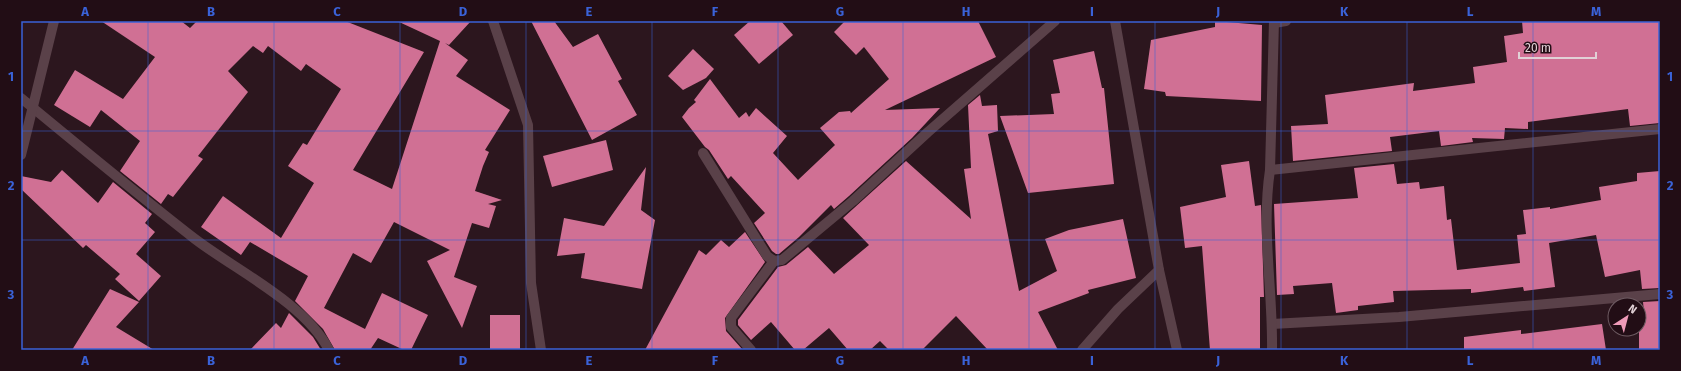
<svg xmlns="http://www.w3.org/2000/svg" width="1681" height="371" font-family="'Fira Sans',sans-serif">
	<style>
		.building { fill: #d07094 }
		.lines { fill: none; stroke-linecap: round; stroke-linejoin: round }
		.minor { stroke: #5a4149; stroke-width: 10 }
		.grid { fill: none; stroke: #3a62d8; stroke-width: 1; stroke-opacity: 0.55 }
		.neatline { fill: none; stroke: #3a62d8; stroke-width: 1.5 }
		.grid-label { font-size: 13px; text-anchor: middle; font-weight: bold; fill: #3a62d8 }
	</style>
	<rect width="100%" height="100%" fill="#2c161e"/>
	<g class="building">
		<path d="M101 21H181L190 28 197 21H345L424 52 353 170 392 189 440 41 397 21H471L449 45 445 43 468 60 456 76 510 110 485 150 489 152 483 166 475 191 502 200 488 204 496 206 489 228 472 223 454 277 477 286 462 328 427 261 450 250 394 222 371 263 353 253 324 308 365 329 382 293 428 315 411 350H404L378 338 370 350H335L323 329 295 301 308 276 250 242 241 255 201 227 223 196 281 238 314 183 288 166 303 143 307 145 341 89 306 64 301 71 268 46 263 53 253 46 228 71 248 92 198 156 203 159 173 197 168 194 161 204 120 171 140 141 101 110 90 127 54 105 75 70 123 99 155 57Z"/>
		<path d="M531 21H554L573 47 598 34 622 79 618 81 637 115 592 140Z"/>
		<path d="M750 21H781L793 35 759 64 734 35Z"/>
		<path d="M845 21H978L996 57 885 110 940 108 912 138 849 196 834 209 831 205 799 237 779 254H776L772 251 754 223 765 213 731 176 728 179 709 150 705 147 682 117 689 108 696 102 694 100 710 79 739 118 746 112 749 117 756 108 787 136 773 153 798 180 835 145 820 128 839 112 850 111 851 113 889 79 864 47 856 55 834 32Z"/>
		<path d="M1215 21 1262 25 1261 101 1166 96 1165 92 1144 89 1151 40 1215 27Z"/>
		<path d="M1522 21H1660V123L1630 126 1628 109 1528 122V129L1505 128 1504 139 1472 138 1473 142 1441 146 1439 131 1390 137 1392 151 1293 161 1291 126 1328 124 1325 95 1414 83 1413 91 1475 83 1473 67 1507 62 1504 36 1523 33Z"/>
		<path d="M693 49 714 69 706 78 683 90 668 76Z"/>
		<path d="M1094 51 1102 88H1104L1114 184 1028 193 1000 116 1054 114 1051 94 1060 93 1053 60Z"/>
		<path d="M980 95 982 106 997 105 998 131 988 134 1019 291 1057 271 1045 239 1069 230 1123 219 1136 278 1088 290 1089 293 1038 312 1058 350H988L956 316 922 350H889L880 341 870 350H848L829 328 803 350H795L771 322 751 340 738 325V320L778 267 786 265 808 247 834 274 869 245 843 218 906 161 971 219 964 169 971 168 968 105Z"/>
		<path d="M606 140 613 170 552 187 543 156Z"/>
		<path d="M1249 161 1255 206 1261 205 1264 297H1260V350H1210L1202 246 1185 248 1180 207 1226 197 1221 165Z"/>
		<path d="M1394 164 1397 184 1419 182 1420 189 1444 186 1447 220 1451 219 1457 270 1520 263 1517 235 1526 234 1523 210 1550 207V209L1601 200 1599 187 1637 181V173L1660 171V288L1642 289 1640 270 1605 277 1596 235 1549 243 1555 287 1524 291 1523 287 1471 293V289L1393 291 1394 302 1358 306V310L1336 313 1332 283 1293 286 1294 294 1277 295 1274 204 1358 198 1354 168Z"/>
		<path d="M646 167 641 210 655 220 642 289 581 278 585 253 557 256 564 218 604 226Z"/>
		<path d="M62 170 98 203 113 182 152 214 145 223 155 232 136 254 161 276 139 301 115 279 120 274 86 245 83 248 21 189V176L51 182Z"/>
		<path d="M745 232 765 262 725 318 726 331 742 349 645 350 699 250 706 255 721 240 729 247Z"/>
		<path d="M110 289 139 302 116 327 154 350H72Z"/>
		<path d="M1660 301V350H1639V322H1645L1643 302Z"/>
		<path d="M289 313 313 337 321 350H250L276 323 281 328Z"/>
		<rect x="490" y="315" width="30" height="35"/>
		<path d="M1602 324 1606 350H1464V337L1521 330V334Z"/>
	</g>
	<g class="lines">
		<g class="minor">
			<path d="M493 21 528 125 531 283 541 350"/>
			<path d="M1115 21 1159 270 1177 350"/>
			<path d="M1274 23 1286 21"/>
			<path d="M21 98C79 146 136 193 195 239 237 271 305 303 329 350"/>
			<path d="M703 153 767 256 774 261 782 260 853 201 928 132 1055 21"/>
			<path d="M21 155 54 21"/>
			<path d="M1270 170 1660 129"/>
			<path d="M1272 324 1399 317 1660 294"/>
			<path d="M751 350 731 327V318L774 261"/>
			<path d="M1082 350 1118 309 1159 270"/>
			<path d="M1272 350C1273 290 1261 230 1270 170L1274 21"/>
		</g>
	</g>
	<path class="grid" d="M148 21V350M274 21V350M400 21V350M526 21V350M652 21V350M778 21V350M903 21V350M1029 21V350M1155 21V350M1281 21V350M1407 21V350M1533 21V350M21 131H1660M21 240H1660"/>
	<rect width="1681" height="371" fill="none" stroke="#220d15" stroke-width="44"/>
	<g transform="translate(1627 317) rotate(36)"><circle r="19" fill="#220d15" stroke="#6e5b62"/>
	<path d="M0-3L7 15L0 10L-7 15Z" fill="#ef9ab8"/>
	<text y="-6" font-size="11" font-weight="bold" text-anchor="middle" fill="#e1d1d6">N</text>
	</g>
	<path d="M1519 52v6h77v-6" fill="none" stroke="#e1d1d6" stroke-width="2"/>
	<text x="1525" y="52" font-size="12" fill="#e1d1d6" stroke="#220d15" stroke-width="3" paint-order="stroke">20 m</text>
	<rect x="22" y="22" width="1637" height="327" class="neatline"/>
	<g class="grid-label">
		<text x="85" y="16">A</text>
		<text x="211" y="16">B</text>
		<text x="337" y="16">C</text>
		<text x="463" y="16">D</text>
		<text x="589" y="16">E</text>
		<text x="715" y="16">F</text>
		<text x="840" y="16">G</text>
		<text x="966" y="16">H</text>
		<text x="1092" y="16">I</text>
		<text x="1218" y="16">J</text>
		<text x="1344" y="16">K</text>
		<text x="1470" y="16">L</text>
		<text x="1596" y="16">M</text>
		<text x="11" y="81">1</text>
		<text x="1670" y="81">1</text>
		<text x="11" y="190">2</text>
		<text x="1670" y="190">2</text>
		<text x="11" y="299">3</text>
		<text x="1670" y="299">3</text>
		<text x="85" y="365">A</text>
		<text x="211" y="365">B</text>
		<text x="337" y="365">C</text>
		<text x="463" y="365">D</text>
		<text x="589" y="365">E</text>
		<text x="715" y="365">F</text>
		<text x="840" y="365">G</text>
		<text x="966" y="365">H</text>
		<text x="1092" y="365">I</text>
		<text x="1218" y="365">J</text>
		<text x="1344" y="365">K</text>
		<text x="1470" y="365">L</text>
		<text x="1596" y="365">M</text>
	</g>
</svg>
